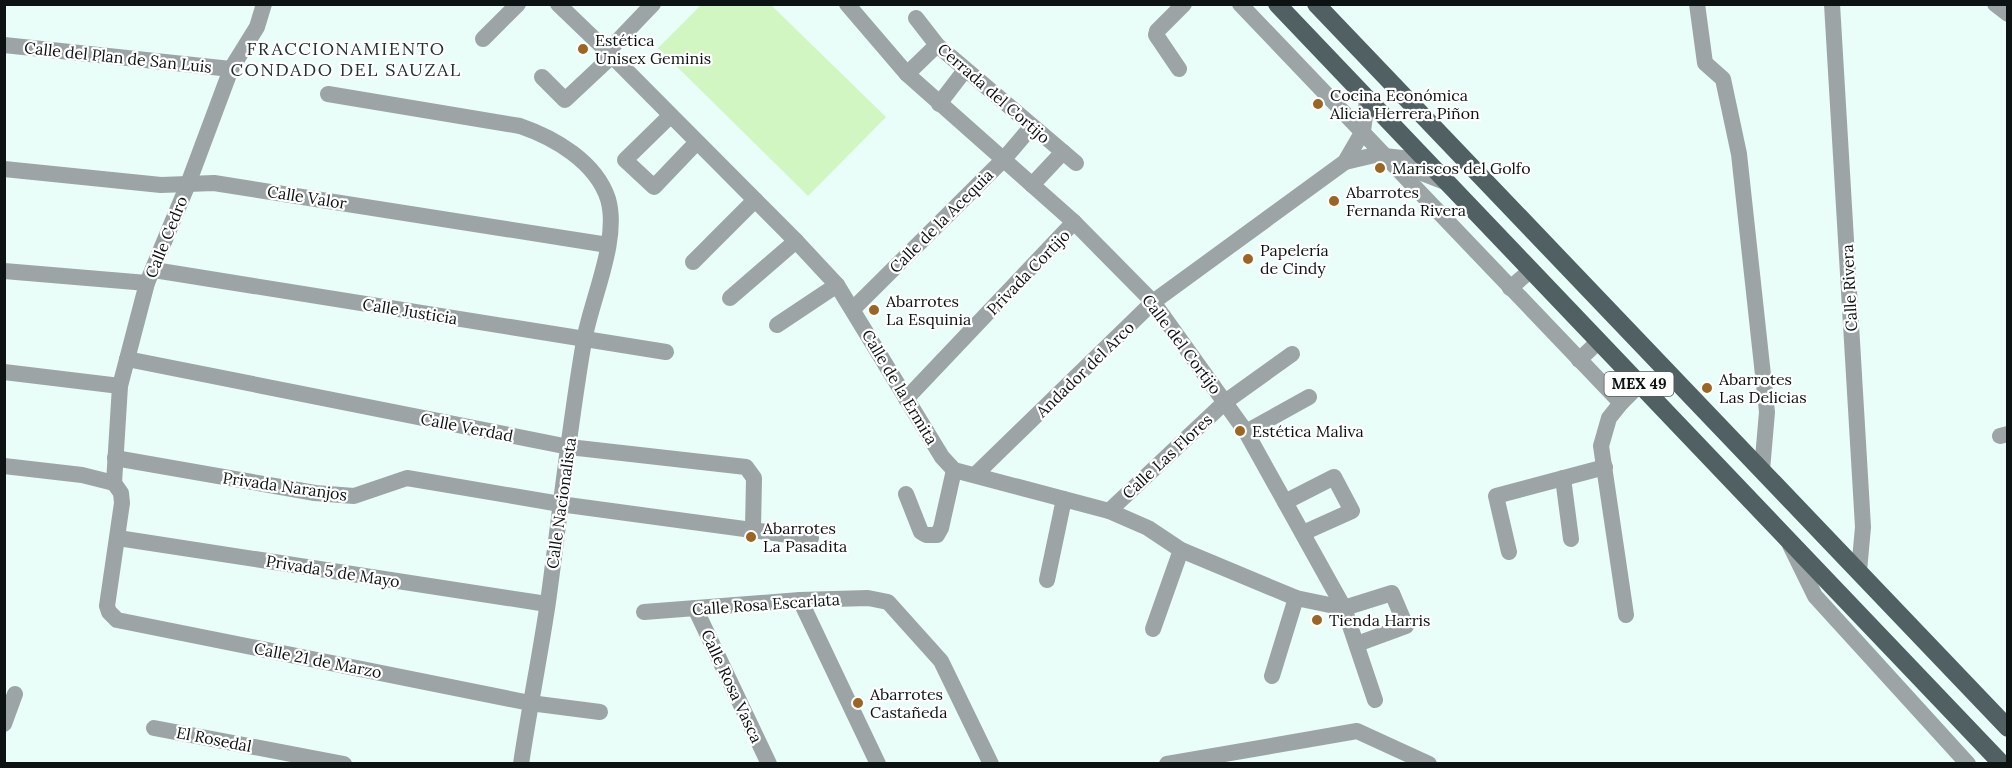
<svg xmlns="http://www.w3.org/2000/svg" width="2012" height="768" font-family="Lora,serif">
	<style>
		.green { fill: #d2f6c2 }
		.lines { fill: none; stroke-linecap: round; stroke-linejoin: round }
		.minor { stroke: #9ca4a5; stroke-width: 16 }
		.major { stroke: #516062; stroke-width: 18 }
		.poi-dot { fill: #9d6522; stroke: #fff; stroke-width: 2 }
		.labels { text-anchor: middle; stroke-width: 4.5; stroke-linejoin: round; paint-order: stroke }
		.shield { fill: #fff; stroke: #565a59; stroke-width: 1.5 }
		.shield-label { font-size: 15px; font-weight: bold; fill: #0d1312 }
		.poi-label { font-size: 16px; fill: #0d1312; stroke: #fff; text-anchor: start }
		.street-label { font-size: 16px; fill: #0d1312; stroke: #fff }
		.neighbourhood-label { font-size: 18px; letter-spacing: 1.5px; fill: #23322f; stroke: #fff }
	</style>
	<rect width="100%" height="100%" fill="#e9fdf9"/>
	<path class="green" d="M701 5H771L886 117 808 196 658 48Z"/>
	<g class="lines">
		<g class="minor">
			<path d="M558 4 612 56 796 241 837 285 942 457 954 470 1109 511 1148 528 1181 550 1296 598 1344 608 1392 593 1406 626 1357 644"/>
			<path d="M847 4 907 74 1074 222 1153 302 1246 432 1344 608 1375 700"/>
			<path d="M1240 4 1621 403 1639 385"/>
			<path d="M1697 4 1705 63 1723 79 1739 154 1767 412 1762 470"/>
			<path d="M1832 4 1863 527 1859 571"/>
			<path d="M1995 4 2008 14"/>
			<path d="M916 18 937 45 1076 163"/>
			<path d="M483 39 518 4"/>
			<path d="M4 45 231 69"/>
			<path d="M608 51 653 4"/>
			<path d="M1179 69 1156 35 1157 31 1184 4"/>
			<path d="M907 74 937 45"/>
			<path d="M542 77 565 100 612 56"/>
			<path d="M328 94 520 126C555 138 596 162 608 199 620 240 591 300 584 341 569 428 560 515 548 602 540 656 529 710 521 764"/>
			<path d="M939 104 965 70"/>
			<path d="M670 116 625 160 654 187 697 142"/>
			<path d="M1345 162 1375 155 1402 158 1422 173 1445 182"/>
			<path d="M4 169 161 185 214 183 608 245"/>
			<path d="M1032 185 1063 152"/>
			<path d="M693 262 755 200"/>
			<path d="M154 270 666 352"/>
			<path d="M4 271 147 283"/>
			<path d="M1510 288 1530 271"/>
			<path d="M730 298 796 241"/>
			<path d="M853 309 1004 159 1032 126"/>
			<path d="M777 325 837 285"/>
			<path d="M127 359 569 447 746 467 754 478 753 529"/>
			<path d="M1579 360 1598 342"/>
			<path d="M4 372 120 386"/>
			<path d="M906 399 1074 222"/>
			<path d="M1621 403 1609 418 1601 446 1626 615"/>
			<path d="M1246 432 1309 397"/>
			<path d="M2000 436 2008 434"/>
			<path d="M115 458 315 493 354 496 407 478 560 504 811 538"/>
			<path d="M4 466 82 475 114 483"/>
			<path d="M975 475 1153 302 1345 162 1363 131 1367 100"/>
			<path d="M1563 478 1571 539"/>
			<path d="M114 483 121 493 122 503 107 606 109 612 117 620 530 703 600 712"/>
			<path d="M114 483 120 386 147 283 188 184 231 69 257 27 264 4"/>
			<path d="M906 494 921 532 926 535H937L941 528 954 470"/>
			<path d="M1285 502 1334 477 1352 511 1303 533"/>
			<path d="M1109 511 1225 402 1292 354"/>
			<path d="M118 538 547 604"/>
			<path d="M1790 545 1815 596 1968 764"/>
			<path d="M1509 552 1496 496 1605 467"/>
			<path d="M1047 580 1064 499"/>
			<path d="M800 600 878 764"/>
			<path d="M695 608 769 764"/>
			<path d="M644 612 800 600 868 598 888 602 941 661 991 764"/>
			<path d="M1153 629 1181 550"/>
			<path d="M1272 676 1296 598"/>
			<path d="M4 724 15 694"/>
			<path d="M154 728 344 764"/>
			<path d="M1167 764 1357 731 1429 764"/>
		</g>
		<g class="major">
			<path d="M1277 4 2002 764"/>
			<path d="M1316 4 2008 728"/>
		</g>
	</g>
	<g class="poi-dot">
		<circle cx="583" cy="49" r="6"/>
		<circle cx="1318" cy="104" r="6"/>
		<circle cx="1380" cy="168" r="6"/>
		<circle cx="1334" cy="201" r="6"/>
		<circle cx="1248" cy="259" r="6"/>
		<circle cx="874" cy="310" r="6"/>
		<circle cx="1707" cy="388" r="6"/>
		<circle cx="1240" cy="431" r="6"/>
		<circle cx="751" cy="537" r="6"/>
		<circle cx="1317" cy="620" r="6"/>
		<circle cx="858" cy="703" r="6"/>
	</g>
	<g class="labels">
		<rect class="shield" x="1604.5" y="372" width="69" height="24" rx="4.5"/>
		<g class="shield-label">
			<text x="1639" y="389">MEX 49</text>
		</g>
		<g class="poi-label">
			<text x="595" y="46">Estética<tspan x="595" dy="18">Unisex Geminis</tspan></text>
			<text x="1330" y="101">Cocina Económica<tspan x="1330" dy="18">Alicia Herrera Piñon</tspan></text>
			<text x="1392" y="174">Mariscos del Golfo</text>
			<text x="1346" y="198">Abarrotes<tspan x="1346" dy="18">Fernanda Rivera</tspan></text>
			<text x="1260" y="256">Papelería<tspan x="1260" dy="18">de Cindy</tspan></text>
			<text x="886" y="307">Abarrotes<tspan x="886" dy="18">La Esquinia</tspan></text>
			<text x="1719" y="385">Abarrotes<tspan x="1719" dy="18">Las Delicias</tspan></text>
			<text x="1252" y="437">Estética Maliva</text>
			<text x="763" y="534">Abarrotes<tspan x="763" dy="18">La Pasadita</tspan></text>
			<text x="1329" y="626">Tienda Harris</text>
			<text x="870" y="700">Abarrotes<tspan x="870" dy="18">Castañeda</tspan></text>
		</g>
		<g class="street-label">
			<text transform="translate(118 57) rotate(6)" y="6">Calle del Plan de San Luis</text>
			<text transform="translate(994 93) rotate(41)" y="6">Cerrada del Cortijo</text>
			<text transform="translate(307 197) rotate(9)" y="6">Calle Valor</text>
			<text transform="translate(941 221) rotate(-45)" y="6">Calle de la Acequia</text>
			<text transform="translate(166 237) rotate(-68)" y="6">Calle Cedro</text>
			<text transform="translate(1028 272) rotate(-46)" y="6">Privada Cortijo</text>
			<text transform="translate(1849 288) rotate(-93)" y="6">Calle Rivera</text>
			<text transform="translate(410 311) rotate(9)" y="6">Calle Justicia</text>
			<text transform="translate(1182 344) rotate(53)" y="6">Calle del Cortijo</text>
			<text transform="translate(1085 369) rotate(-44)" y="6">Andador del Arco</text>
			<text transform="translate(900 387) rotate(59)" y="6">Calle de la Ermita</text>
			<text transform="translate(467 427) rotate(11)" y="6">Calle Verdad</text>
			<text transform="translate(1167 456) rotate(-43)" y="6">Calle Las Flores</text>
			<text transform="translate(285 486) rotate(8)" y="6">Privada Naranjos</text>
			<text transform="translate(561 503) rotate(-82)" y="6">Calle Nacionalista</text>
			<text transform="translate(333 571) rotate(9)" y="6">Privada 5 de Mayo</text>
			<text transform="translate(766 604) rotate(-4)" y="6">Calle Rosa Escarlata</text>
			<text transform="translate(318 660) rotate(11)" y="6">Calle 21 de Marzo</text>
			<text transform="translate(732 686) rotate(65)" y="6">Calle Rosa Vasca</text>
			<text transform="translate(214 739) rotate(11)" y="6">El Rosedal</text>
		</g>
		<g class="neighbourhood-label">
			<text x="346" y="55">FRACCIONAMIENTO<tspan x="346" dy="21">CONDADO DEL SAUZAL</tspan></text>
		</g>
	</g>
	<rect width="2012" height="768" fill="none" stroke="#0d1312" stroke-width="12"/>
</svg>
